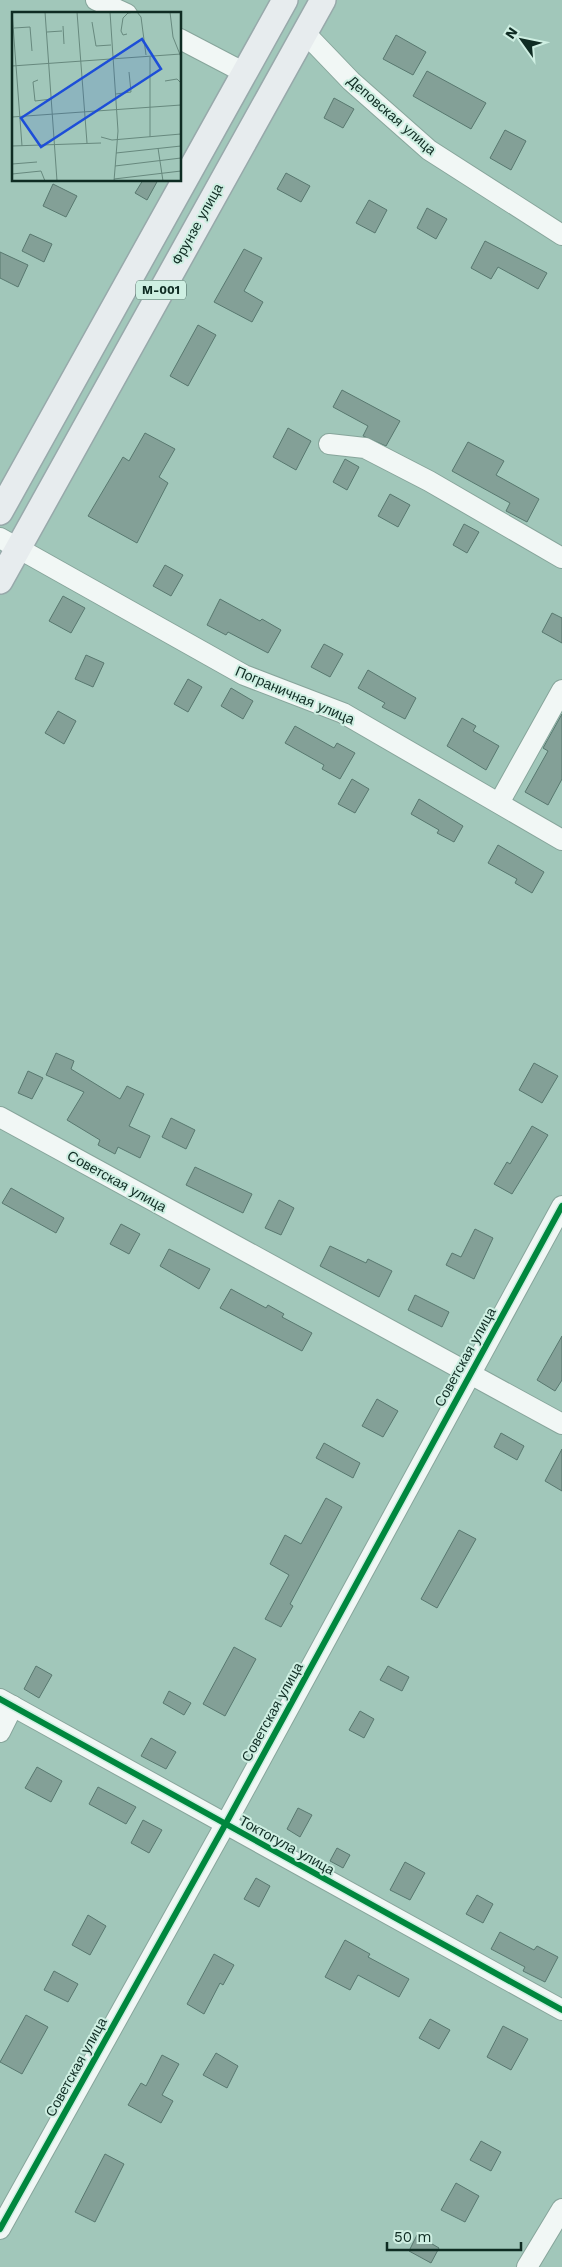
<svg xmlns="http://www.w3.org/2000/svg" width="562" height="2267" font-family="'Work Sans',sans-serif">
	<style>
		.building { fill: #83a097; stroke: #58786f }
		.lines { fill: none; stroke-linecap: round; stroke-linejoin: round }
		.minor-casing { stroke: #87a59b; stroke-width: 22 }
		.major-casing { stroke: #97a9aa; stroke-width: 28 }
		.minor { stroke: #f1f7f5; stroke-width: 20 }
		.major { stroke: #e7ecee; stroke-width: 25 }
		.cycleway-casing { stroke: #ceefe2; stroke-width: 9 }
		.cycleway { stroke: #00873e; stroke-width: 6 }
		.labels { text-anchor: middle; stroke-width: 4; stroke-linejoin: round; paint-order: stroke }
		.shield { fill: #ceefe2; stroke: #48665c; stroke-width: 1 }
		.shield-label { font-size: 12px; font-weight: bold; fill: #0f2c23 }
		.street-label { font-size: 14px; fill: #0f2c23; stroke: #ceefe2 }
		.inset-road { fill: none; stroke: #67897e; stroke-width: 1 }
		.view { fill: #1d4ed8; fill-opacity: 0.15; stroke: #1d4ed8; stroke-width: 2.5 }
		.inset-edge { fill: none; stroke: #0f2c23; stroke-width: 2.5 }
	</style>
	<rect width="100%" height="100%" fill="#a1c7ba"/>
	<g class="building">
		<path d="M396 35 426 52 413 75 383 59Z"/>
		<path d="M427 71 486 103 471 129 413 96Z"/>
		<path d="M334 98 354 109 343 128 324 118Z"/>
		<path d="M505 130 526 141 511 170 490 158Z"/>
		<path d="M286 173 310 186 301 202 277 189Z"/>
		<path d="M143 180H158L147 200 135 193Z"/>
		<path d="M53 184 77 196 66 217 43 206Z"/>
		<path d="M369 200 387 210 375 233 356 223Z"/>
		<path d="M427 208 447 219 436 239 417 228Z"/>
		<path d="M30 234 52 244 44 262 22 251Z"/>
		<path d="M485 241 547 273 538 289 498 267 491 279 471 268Z"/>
		<path d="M244 249 262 258 244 291 263 302 252 322 214 302Z"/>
		<path d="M0 252 28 265 18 287 0 278Z"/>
		<path d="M198 325 216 335 188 386 170 376Z"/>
		<path d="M342 390 400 421 386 446 363 436 368 426 333 407Z"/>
		<path d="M288 428 311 441 296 470 273 457Z"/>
		<path d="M145 433 175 449 159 477 168 483 137 543 88 516 123 457 129 461Z"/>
		<path d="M468 442 504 461 496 475 539 499 527 522 506 511 510 503 452 471Z"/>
		<path d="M345 459 359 467 347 490 333 482Z"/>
		<path d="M390 494 410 505 398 527 378 516Z"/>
		<path d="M464 524 479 532 467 553 453 545Z"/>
		<path d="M165 565 183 575 171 596 153 586Z"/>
		<path d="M63 596 85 608 71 633 49 621Z"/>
		<path d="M220 599 260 621 262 619 281 630 268 653 228 632 226 635 207 625Z"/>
		<path d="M552 613 562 618V643L542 632Z"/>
		<path d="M324 644 343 654 330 677 311 667Z"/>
		<path d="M86 655 104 663 93 687 75 679Z"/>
		<path d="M368 670 416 698 405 719 382 707 385 703 358 688Z"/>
		<path d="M188 679 202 687 188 712 174 704Z"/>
		<path d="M231 688 253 701 243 719 221 706Z"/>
		<path d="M58 711 76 721 64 744 45 733Z"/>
		<path d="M562 714V779L548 805 525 792 548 751 543 748Z"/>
		<path d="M462 718 476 726 473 731 499 746 486 770 447 746Z"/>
		<path d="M295 726 334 748 337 743 355 753 340 779 322 769 324 765 285 743Z"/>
		<path d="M352 779 369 789 355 813 338 804Z"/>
		<path d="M419 799 463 826 454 842 437 833 439 830 411 814Z"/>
		<path d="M498 845 544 872 532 893 515 883 517 879 488 863Z"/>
		<path d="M56 1053 74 1061 71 1069 120 1099 127 1086 144 1094 129 1126 150 1136 140 1158 118 1147 115 1154 98 1145 100 1140 67 1120 84 1092 46 1075Z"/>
		<path d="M534 1063 558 1076 542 1103 519 1090Z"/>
		<path d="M28 1071 43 1078 32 1099 18 1093Z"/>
		<path d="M171 1118 195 1130 186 1149 162 1137Z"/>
		<path d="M532 1126 548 1135 512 1194 494 1184 507 1162 510 1164Z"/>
		<path d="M195 1167 252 1194 243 1213 186 1185Z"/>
		<path d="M11 1188 64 1218 56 1233 2 1203Z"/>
		<path d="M279 1200 294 1208 281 1235 265 1228Z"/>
		<path d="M121 1224 140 1234 129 1254 110 1244Z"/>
		<path d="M475 1229 493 1238 474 1279 446 1265 452 1253 461 1257Z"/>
		<path d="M330 1246 366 1263 368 1259 392 1271 379 1297 320 1266Z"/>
		<path d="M169 1249 210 1269 199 1289 160 1266Z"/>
		<path d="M231 1289 266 1308 268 1305 284 1314 282 1317 312 1333 302 1351 220 1308Z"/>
		<path d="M415 1295 449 1312 442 1327 408 1310Z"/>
		<path d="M562 1336V1380L555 1391 537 1380Z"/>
		<path d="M377 1399 398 1411 383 1437 362 1426Z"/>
		<path d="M501 1433 524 1446 517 1460 494 1447Z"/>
		<path d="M324 1443 360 1463 353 1478 316 1458Z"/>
		<path d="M562 1449V1491L545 1481Z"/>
		<path d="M326 1498 342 1507 290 1604 293 1606 281 1627 265 1619 289 1575 270 1564 285 1535 301 1544Z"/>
		<path d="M459 1530 476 1539 437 1608 421 1599Z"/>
		<path d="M234 1647 256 1659 225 1716 203 1704Z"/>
		<path d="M36 1666 52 1675 39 1698 24 1689Z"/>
		<path d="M388 1666 409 1677 402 1691 380 1680Z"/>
		<path d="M169 1691 191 1703 184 1715 163 1703Z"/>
		<path d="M360 1711 374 1719 364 1738 349 1730Z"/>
		<path d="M151 1738 176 1752 166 1769 141 1756Z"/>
		<path d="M37 1767 62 1781 51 1802 25 1788Z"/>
		<path d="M98 1787 136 1807 126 1824 89 1804Z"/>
		<path d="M298 1808 312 1815 300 1837 287 1829Z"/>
		<path d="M143 1820 162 1830 149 1853 131 1843Z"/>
		<path d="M337 1848 350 1855 343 1868 330 1861Z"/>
		<path d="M405 1862 425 1873 410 1900 390 1890Z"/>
		<path d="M256 1878 270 1886 259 1907 244 1899Z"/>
		<path d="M477 1895 493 1904 483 1923 466 1914Z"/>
		<path d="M88 1915 106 1926 90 1955 72 1945Z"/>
		<path d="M500 1932 534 1950 537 1946 558 1957 545 1982 523 1971 525 1967 491 1949Z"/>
		<path d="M345 1940 370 1954 368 1957 409 1979 399 1997 358 1975 350 1990 325 1977Z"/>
		<path d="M214 1954 234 1965 223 1985 220 1983 204 2014 187 2004Z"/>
		<path d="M54 1971 78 1984 68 2002 44 1990Z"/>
		<path d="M26 2015 48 2027 22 2074 0 2062Z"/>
		<path d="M430 2019 450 2030 439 2049 419 2038Z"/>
		<path d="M503 2026 528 2039 511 2070 487 2057Z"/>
		<path d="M216 2053 238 2066 227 2088 203 2075Z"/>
		<path d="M162 2055 179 2064 162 2095 173 2101 161 2123 128 2105 141 2083 146 2086Z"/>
		<path d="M481 2141 501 2152 491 2171 470 2160Z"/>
		<path d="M105 2154 124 2164 95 2222 75 2212Z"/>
		<path d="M456 2183 479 2196 465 2222 441 2210Z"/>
		<path d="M417 2235 439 2248 431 2263 409 2251Z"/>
	</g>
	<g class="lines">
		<defs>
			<g id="minor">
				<path d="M96 0 127 14"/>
				<path d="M305 33 351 81 429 150 562 235"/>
				<path d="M180 39 245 73"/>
				<path d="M329 444 365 448 429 481 562 558"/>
				<path d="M0 538 244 675 343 713 562 840"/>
				<path d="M499 803 562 690"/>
				<path d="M0 1117 562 1424"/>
				<path d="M0 1699 562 2010"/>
				<path d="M0 1732 13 1706"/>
				<path d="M0 2229 225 1825 562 1206"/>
				<path d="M527 2267 562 2209"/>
			</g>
			<g id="major">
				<path d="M0 512 285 0"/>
				<path d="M0 581 323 0"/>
			</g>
		</defs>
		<use href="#minor" class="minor-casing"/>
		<use href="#major" class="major-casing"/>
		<use href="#minor" class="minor"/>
		<use href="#major" class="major"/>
		<defs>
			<g id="cycleway">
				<path d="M0 1699 562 2010"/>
				<path d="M0 2229 225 1825 562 1206"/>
			</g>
		</defs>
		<use href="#cycleway" class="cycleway-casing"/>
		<use href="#cycleway" class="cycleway"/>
	</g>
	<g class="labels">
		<rect class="shield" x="136" y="280.5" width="50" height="19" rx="4"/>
		<g class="shield-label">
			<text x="161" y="294">M-001</text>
		</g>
		<g class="street-label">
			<text transform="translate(392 115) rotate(41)" y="5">Деповская улица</text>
			<text transform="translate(197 224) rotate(-61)" y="5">Фрунзе улица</text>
			<text transform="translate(295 695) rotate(23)" y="5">Пограничная улица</text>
			<text transform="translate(117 1181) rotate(29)" y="5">Советская улица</text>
			<text transform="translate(465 1357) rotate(-61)" y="5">Советская улица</text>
			<text transform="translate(272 1712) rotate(-61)" y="5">Советская улица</text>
			<text transform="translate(287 1845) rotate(29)" y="5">Токтогула улица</text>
			<text transform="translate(76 2067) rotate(-61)" y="5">Советская улица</text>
		</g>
	</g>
	<g transform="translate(12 12)">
		<rect width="169" height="169" fill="#a1c7ba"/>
		<path class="inset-road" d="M0 0 10 134M33 0 45 169M65 0 75 131M98 0 106 119 102 169M125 0 129 5 134 43M158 0 161 25 169 45M80 10 84 34 99 33M51 14 52 32M2 16 18 15 20 39M35 20 50 19M115 22 111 23 109 19 111 6 116 1 123 0M138 45V125M0 54 169 42M26 68 21 70 23 89 40 87M153 69 165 67 169 71M104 82 119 80 117 60M0 105 169 93M89 125 100 128 169 122M0 134 89 131M146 136 151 169M104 141 169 134M0 152 25 150M103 154 169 146M0 162 29 159 33 169M102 167 169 159"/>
		<path class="view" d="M130 27 149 57 29 135 9 106Z"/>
		<rect width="169" height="169" class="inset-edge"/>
	</g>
	<g transform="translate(522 40) rotate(303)" stroke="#ceefe2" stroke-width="4" paint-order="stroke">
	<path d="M0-4L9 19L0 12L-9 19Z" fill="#0f2c23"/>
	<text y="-8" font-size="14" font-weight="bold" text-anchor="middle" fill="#0f2c23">N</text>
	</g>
	<path d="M387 2242v8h134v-8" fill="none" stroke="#0f2c23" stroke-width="2.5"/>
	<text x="394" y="2242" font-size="15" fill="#0f2c23" stroke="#ceefe2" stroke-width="4" paint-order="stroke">50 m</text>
</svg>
